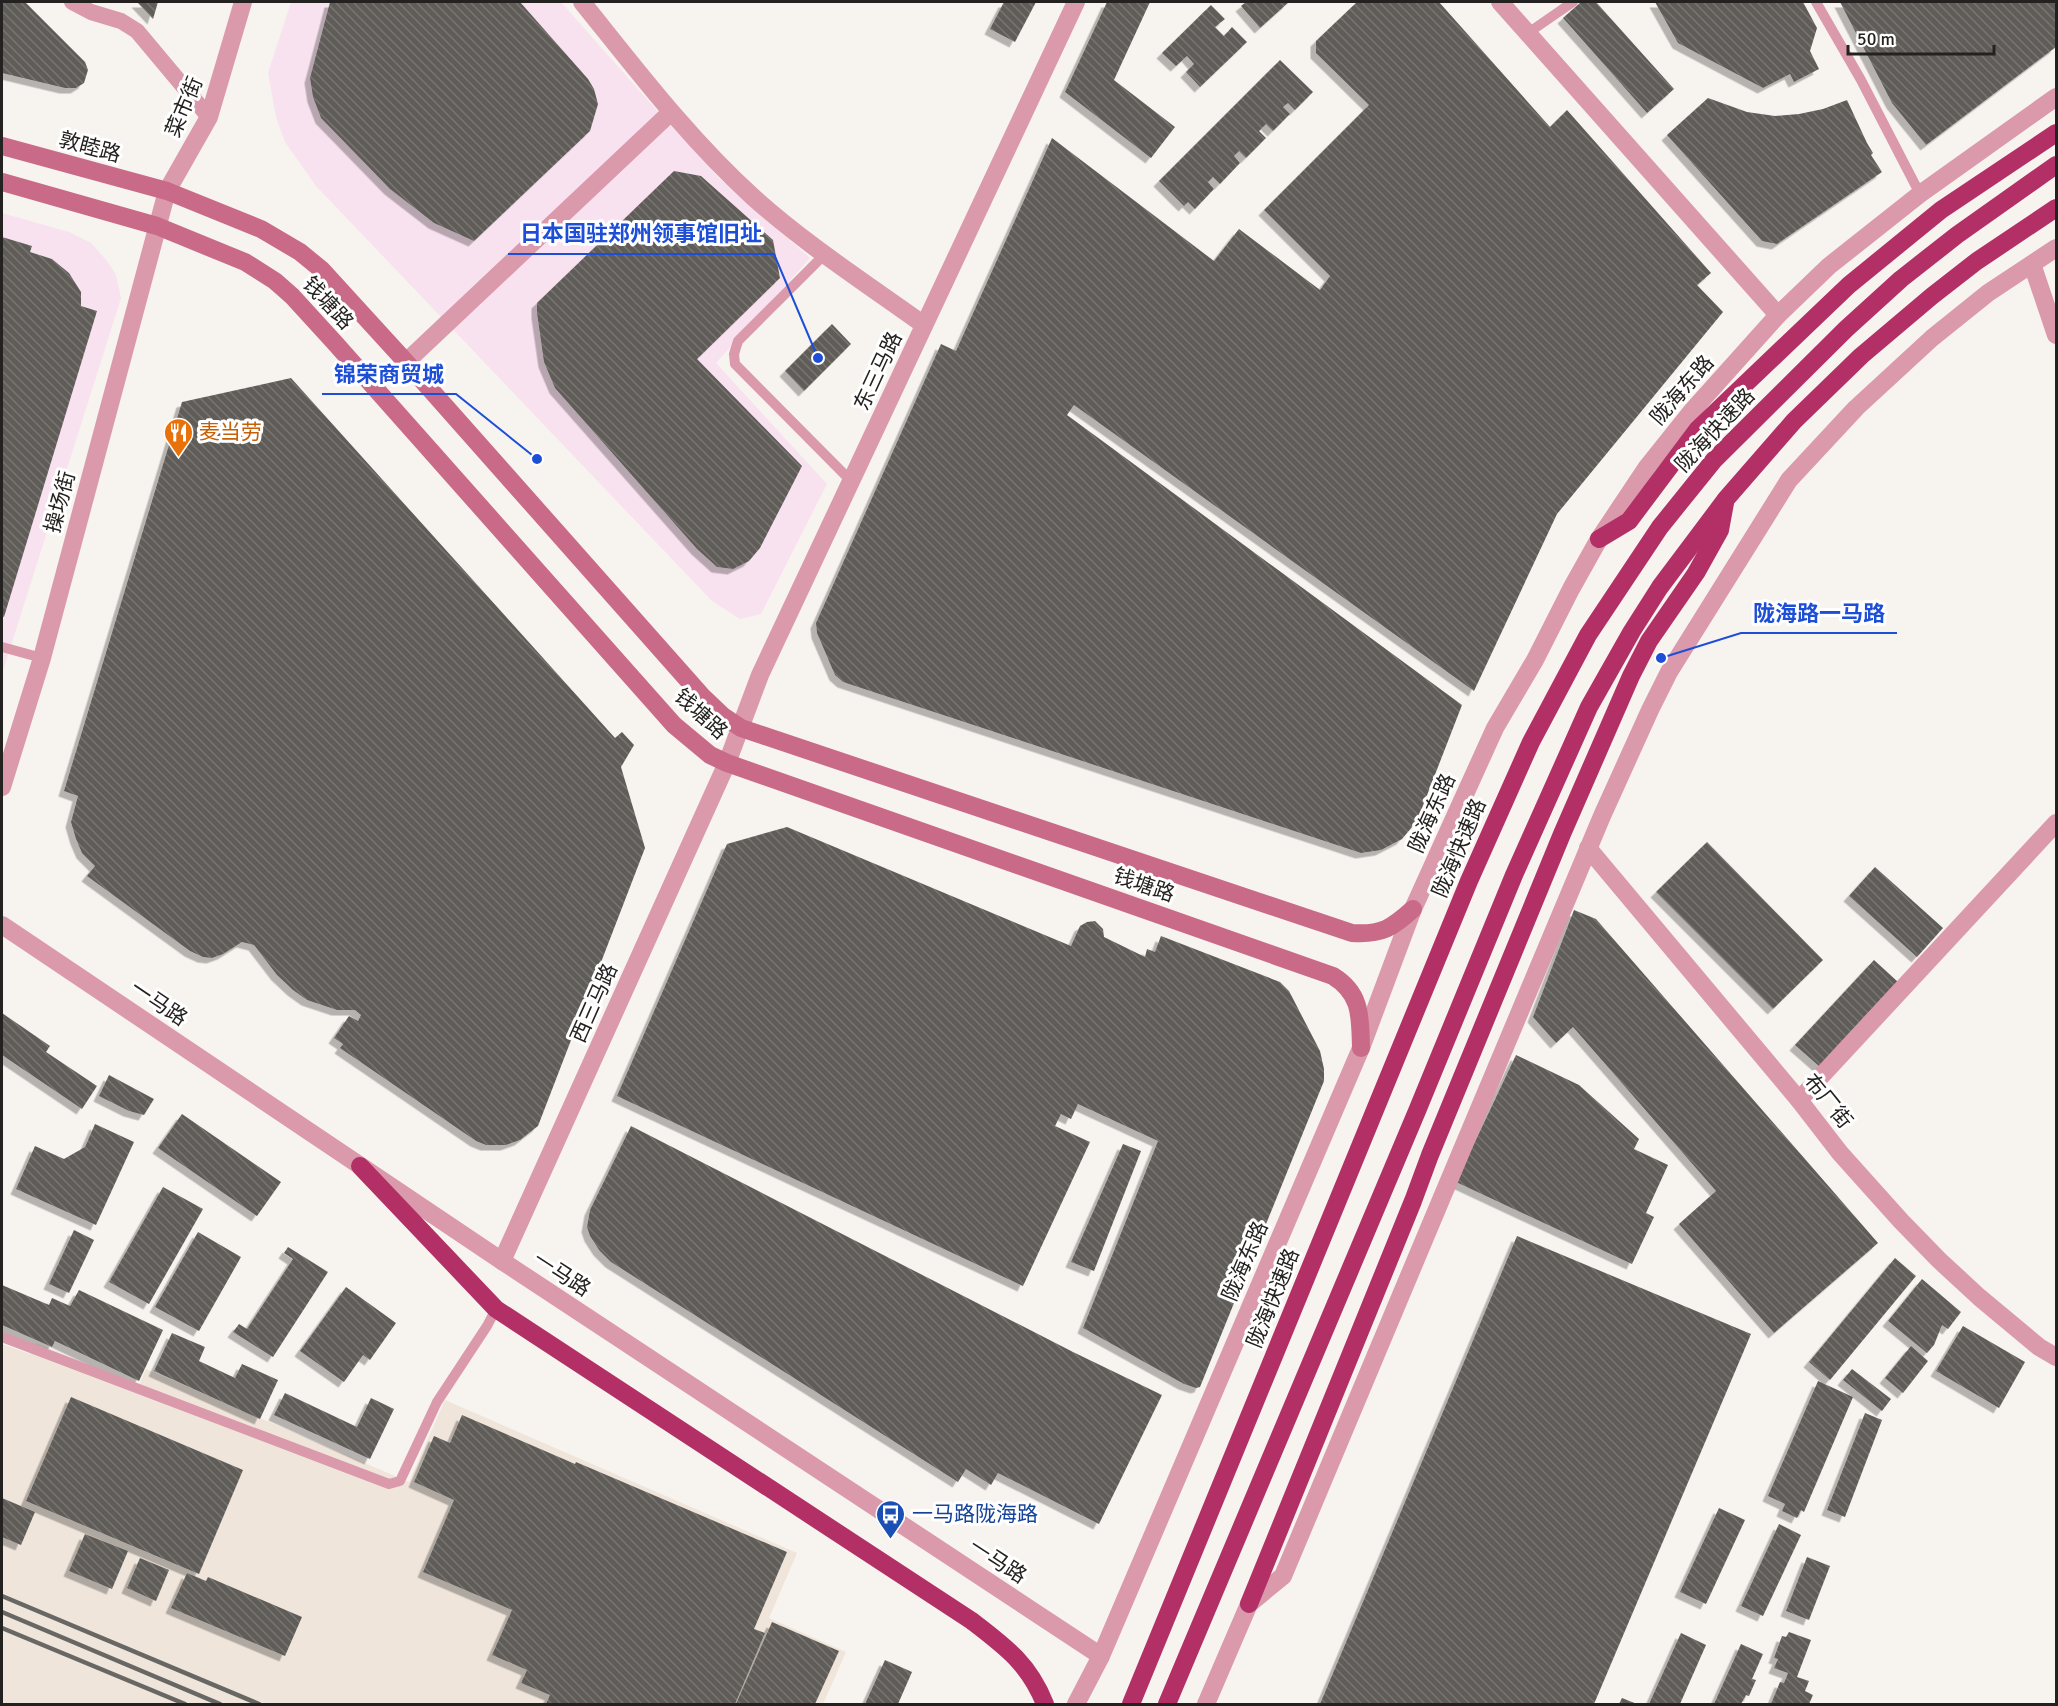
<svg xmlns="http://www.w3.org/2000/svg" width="2058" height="1706" font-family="Signika,'Noto Sans SC',sans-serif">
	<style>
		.commercial { fill: #f9e2ef }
		.built { fill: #efe5db }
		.building { fill: url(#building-back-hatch); filter: url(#shadow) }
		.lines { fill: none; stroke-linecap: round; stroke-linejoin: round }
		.service { stroke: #db99ac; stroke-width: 10 }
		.pedestrian { stroke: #db99ac; stroke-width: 16 }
		.minor { stroke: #db99ac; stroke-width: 18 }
		.tertiary { stroke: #db99ac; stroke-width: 18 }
		.secondary { stroke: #c96a89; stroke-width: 18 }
		.trunk { stroke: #b23066; stroke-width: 18 }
		.rail { stroke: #696764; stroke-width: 4.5 }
		.labels { text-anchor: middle; stroke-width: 6; stroke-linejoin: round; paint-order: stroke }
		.street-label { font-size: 21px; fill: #232220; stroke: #fff }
		.food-label { font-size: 21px; fill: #c56008; stroke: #fff; text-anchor: start }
		.transit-label { font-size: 21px; fill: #164399; stroke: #fff; text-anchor: start }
		.leader { fill: none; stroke: #1d4ed8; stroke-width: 2 }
		.callout-dot { fill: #1d4ed8; stroke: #fff; stroke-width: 2 }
		.callout-label { font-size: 22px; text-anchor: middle; font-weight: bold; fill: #1d4ed8; stroke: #fff; stroke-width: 6; stroke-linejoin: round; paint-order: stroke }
	</style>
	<defs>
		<pattern id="building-back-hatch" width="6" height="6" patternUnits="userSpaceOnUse" patternTransform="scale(1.5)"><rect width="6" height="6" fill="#605d59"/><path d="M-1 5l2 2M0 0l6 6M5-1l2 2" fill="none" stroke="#777572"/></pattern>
		<filter id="shadow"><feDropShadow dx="-5.5" dy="5.5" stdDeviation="0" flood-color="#0004"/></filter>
	</defs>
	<rect width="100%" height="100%" fill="#f7f3ee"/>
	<g class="commercial">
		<path d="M291 2H561L644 96 719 178 810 258 716 363 827 484 761 614 740 619 712 601 316 186 285 142 276 117 268 73Z"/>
		<path d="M2 213 69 232 91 243 107 261 116 275 121 298 2 674Z"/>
	</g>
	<path class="built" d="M36 1343 139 1385 146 1369 409 1482 445 1400 797 1553 769 1618 846 1652 823 1704H2V1344L30 1354Z"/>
	<g class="building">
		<path d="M2 2H25L85 62 88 70 84 83 76 88H65L2 73Z"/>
		<path d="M137 2H158L153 19Z"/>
		<path d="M330 2H520L588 79 594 89 598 104 590 131 474 241 434 223 390 189 321 118 313 97 310 78Z"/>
		<path d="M1004 2H1036L1015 42 990 29Z"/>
		<path d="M1107 2H1150L1114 80 1175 127 1151 158 1065 92Z"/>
		<path d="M1246 2H1289L1260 28 1241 6Z"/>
		<path d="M1357 2H1439L1550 127 1567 110 1711 273 1697 285 1723 312 1557 514 1474 691 1074 405 1067 415 1462 705 1417 821 1402 839 1381 850 1361 853 843 682 835 675 817 633 816 623 941 344 956 351 1052 138 1214 261 1239 229 1320 290 1330 276 1264 210 1369 105 1316 53V41Z"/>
		<path d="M1581 2H1596L1674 89 1647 113 1563 18Z"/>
		<path d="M1655 2H1803L1817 28 1810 51 1819 69 1794 82 1790 74 1763 88 1678 43Z"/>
		<path d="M1840 2H2056V47L1926 145 1892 103Z"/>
		<path d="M1211 5 1225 19 1215 27 1224 36 1232 27 1247 42 1200 87 1186 72 1194 64 1187 56 1176 66 1162 53Z"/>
		<path d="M1280 60 1313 92 1295 110 1288 103 1283 107 1290 114 1273 131 1266 124 1259 131 1266 138 1246 158 1239 151 1234 156 1240 163 1220 184 1213 177 1208 182 1214 189 1195 209 1188 202 1184 206 1159 181Z"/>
		<path d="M1708 98 1747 112 1775 116 1799 114 1823 109 1847 100 1867 143 1873 153 1871 155 1882 172 1777 244 1762 241 1667 135Z"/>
		<path d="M674 171 701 176 773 240 780 278 697 359 802 466 760 548 749 561 733 569 717 567 697 549 555 388 544 362 537 313V303Z"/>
		<path d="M2 237 32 246 30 252 52 259 69 273 81 292V306L97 311 4 617 2 616Z"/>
		<path d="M832 324 851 344 804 391 785 371Z"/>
		<path d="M291 378 615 738 622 732 634 745 621 767 645 848 538 1126 520 1140 506 1145H486L476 1141 340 1048 343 1044 334 1038 349 1016 358 1021 361 1015 355 1010H337L307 1000 293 990 277 975 254 945 242 942 223 954 212 958 203 957 190 951 87 876 95 866 82 853 76 839 71 822 78 796 64 791 182 402Z"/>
		<path d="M787 827 1071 946 1080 926 1087 922 1095 921 1103 929 1104 937 1145 957 1147 949 1155 952 1161 936 1280 982 1289 991 1320 1051 1324 1069V1081L1200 1387 1196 1388 1184 1384 1083 1328 1158 1141 1078 1104 1071 1119 1061 1114 1055 1126 1090 1142 1023 1286 617 1096 727 844Z"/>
		<path d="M1707 842 1823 960 1773 1009 1656 892Z"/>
		<path d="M1875 867 1943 928 1917 957 1849 896Z"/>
		<path d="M1574 910 1596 919 1878 1243 1774 1333 1679 1224 1716 1191 1573 1027 1556 1043 1533 1017Z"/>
		<path d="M1874 960 1898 982 1820 1067 1795 1045Z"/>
		<path d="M2 1013 50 1046 46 1052 97 1086 82 1109 2 1055Z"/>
		<path d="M1516 1055 1579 1085 1639 1139 1634 1149 1668 1165 1646 1213 1654 1217 1632 1264 1456 1182Z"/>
		<path d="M109 1075 154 1099 144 1115 129 1111 99 1096Z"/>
		<path d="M182 1114 281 1182 257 1216 158 1148Z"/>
		<path d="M95 1124 134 1142 96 1225 16 1189 35 1146 64 1159 85 1147Z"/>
		<path d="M631 1126 1073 1352 1162 1395 1099 1524 998 1473 991 1485 966 1469 958 1482 611 1262 599 1250 590 1236 587 1227 590 1210Z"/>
		<path d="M1123 1144 1141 1151 1094 1271 1071 1262Z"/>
		<path d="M163 1187 203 1209 149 1304 109 1282Z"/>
		<path d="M74 1230 94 1240 69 1293 49 1284Z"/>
		<path d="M198 1232 241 1257 199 1331 155 1307Z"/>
		<path d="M1517 1236 1751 1334 1594 1704H1320Z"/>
		<path d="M288 1247 328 1272 273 1357 233 1332 239 1324 247 1329 293 1259 284 1253Z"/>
		<path d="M1895 1258 1916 1276 1830 1380 1809 1362Z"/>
		<path d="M1922 1279 1961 1312 1948 1329 1942 1325 1934 1345 1927 1353 1888 1321Z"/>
		<path d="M2 1285 49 1305 52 1298 70 1306 79 1290 163 1330 139 1381 55 1341 52 1347 2 1325Z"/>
		<path d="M346 1287 396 1323 370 1360 363 1355 344 1382 300 1351Z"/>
		<path d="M1963 1326 2025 1362 1999 1408 1936 1371Z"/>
		<path d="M172 1333 205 1347 199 1361 235 1378 242 1364 278 1380 260 1419 154 1371Z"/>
		<path d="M1911 1346 1928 1361 1903 1393 1885 1378Z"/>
		<path d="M1852 1369 1891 1399 1882 1411 1843 1380Z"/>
		<path d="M1818 1381 1853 1397 1804 1512 1801 1510 1797 1518 1782 1511 1785 1504 1768 1496Z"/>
		<path d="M285 1393 357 1427 371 1398 394 1409 370 1459 274 1415Z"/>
		<path d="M71 1397 243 1470 199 1574 26 1501Z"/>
		<path d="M1865 1413 1882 1420 1845 1517 1827 1510Z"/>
		<path d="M462 1415 575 1464 576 1462 787 1552 754 1629 765 1633 735 1704H546L550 1695 521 1683 527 1670 492 1655 512 1610 423 1572 454 1500 414 1482 434 1436 450 1443Z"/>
		<path d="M2 1498 35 1512 21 1545 2 1537Z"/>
		<path d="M1719 1508 1745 1520 1706 1604 1680 1592Z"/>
		<path d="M1779 1524 1801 1535 1763 1616 1741 1606Z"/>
		<path d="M85 1534 128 1551 112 1589 69 1571Z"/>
		<path d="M1807 1557 1830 1566 1809 1620 1786 1611Z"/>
		<path d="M140 1558 169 1570 156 1601 127 1588Z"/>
		<path d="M187 1573 206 1581 208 1577 302 1617 285 1656 171 1608Z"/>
		<path d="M772 1622 839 1651 815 1704H736Z"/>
		<path d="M1789 1632 1811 1640 1797 1677 1809 1681 1805 1691 1813 1695 1809 1704H1771L1780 1682 1784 1683 1788 1673 1774 1668 1778 1659 1774 1658 1782 1636 1786 1637Z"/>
		<path d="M1681 1633 1706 1645 1680 1704H1649Z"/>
		<path d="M1741 1644 1763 1654 1752 1679 1756 1680 1749 1696 1746 1695 1741 1704H1714Z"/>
		<path d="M885 1660 912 1672 898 1704H865Z"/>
		<path d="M1622 1698 1637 1704H1619Z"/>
	</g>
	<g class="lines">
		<g class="service">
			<path d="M1816 2 1861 80 1920 194"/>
			<path d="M1528 33 1573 2"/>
			<path d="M825 254 738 341 734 354 735 364 851 481"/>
			<path d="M2 647 42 658"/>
			<path d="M2 1337 389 1484 400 1481 437 1402 487 1326 496 1309"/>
		</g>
		<path class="pedestrian" d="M72 2 91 12 121 21 137 31 209 117"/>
		<g class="minor">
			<path d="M582 2C636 69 688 138 753 197 805 244 867 284 924 325"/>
			<path d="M1500 2 1778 315"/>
			<path d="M2032 264 2056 335"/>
			<path d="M406 362 670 113"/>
			<path d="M1588 848 1799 1100 1840 1153 1901 1221 1939 1260 1979 1297 2039 1347 2056 1357"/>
			<path d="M1799 1100 2056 823"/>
			<path d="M502 1261 727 763 760 675 1076 2"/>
		</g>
		<g class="tertiary">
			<path d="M2 787 42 658 167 191 209 117 243 2"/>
			<path d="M2 925 502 1261 1101 1656"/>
			<path d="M1076 1704 1101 1656 1361 1048 1413 909 1495 728 1535 660 1571 589 1599 539 1647 467 1691 412 1778 315 1829 266 1920 194 2056 97"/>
			<path d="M1206 1704 1249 1604 1283 1576 1602 816 1650 710 1669 672 1789 480 1856 408 1932 338 1988 293 2056 248"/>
		</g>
		<g class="secondary">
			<path d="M2 146 167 191 261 229 300 252 322 270 406 362 702 696 723 716 741 728 1352 933C1382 935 1392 928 1413 909"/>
			<path d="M2 182 157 226 245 262 275 281 292 296 335 343 674 725 710 755 727 763 1333 976C1362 994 1360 1017 1361 1048"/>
		</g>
		<g class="trunk">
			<path d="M1599 539 1629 521 1698 429 1849 285 1941 210 2056 133"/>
			<path d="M360 1166 496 1309 972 1621C1006 1647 1029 1664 1045 1704"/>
			<path d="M1249 1604 1413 1201 1430 1155 1562 834 1631 676 1649 641 1696 573 1720 530 1725 503"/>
			<path d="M1131 1704 1469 881 1531 742 1588 635 1660 527 1714 460 1846 329 1901 279 1957 235 2056 165"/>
			<path d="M1167 1704 1417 1111 1514 875 1589 707 1632 631 1660 587 1726 499 1794 421 1861 356 1932 296 1977 261 2056 208"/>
		</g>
		<g class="rail">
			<path d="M2 1596 259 1704"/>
			<path d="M2 1612 220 1704"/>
			<path d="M2 1628 185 1704"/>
		</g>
	</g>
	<defs>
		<symbol id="restaurant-pin" viewBox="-11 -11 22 30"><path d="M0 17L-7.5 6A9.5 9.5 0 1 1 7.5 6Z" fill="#e8710a" stroke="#fff"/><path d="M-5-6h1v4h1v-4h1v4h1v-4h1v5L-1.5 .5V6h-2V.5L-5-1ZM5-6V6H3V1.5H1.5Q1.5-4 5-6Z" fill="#fff"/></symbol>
		<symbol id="bus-pin" viewBox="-11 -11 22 30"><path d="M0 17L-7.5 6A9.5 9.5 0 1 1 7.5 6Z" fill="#1a4fb4" stroke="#fff"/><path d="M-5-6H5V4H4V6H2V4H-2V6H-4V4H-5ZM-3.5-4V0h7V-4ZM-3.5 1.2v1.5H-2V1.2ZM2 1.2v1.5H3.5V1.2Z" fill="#fff"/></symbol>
	</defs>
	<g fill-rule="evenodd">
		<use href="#restaurant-pin" x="162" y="416" width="33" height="45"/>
		<use href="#bus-pin" x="874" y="1498" width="33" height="45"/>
	</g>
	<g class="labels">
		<g class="street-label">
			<text transform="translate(184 107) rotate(-67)" y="7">菜市街</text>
			<text transform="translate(90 147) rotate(15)" y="7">敦睦路</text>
			<text transform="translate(328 303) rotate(47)" y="7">钱塘路</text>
			<text transform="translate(878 371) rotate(-65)" y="7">东三马路</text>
			<text transform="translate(1682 390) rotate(-49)" y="7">陇海东路</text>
			<text transform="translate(1715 430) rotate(-47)" y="7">陇海快速路</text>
			<text transform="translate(60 502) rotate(-75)" y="7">操场街</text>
			<text transform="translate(701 714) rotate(42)" y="7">钱塘路</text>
			<text transform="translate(1432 813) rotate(-66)" y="7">陇海东路</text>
			<text transform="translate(1459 848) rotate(-67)" y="7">陇海快速路</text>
			<text transform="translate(1144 885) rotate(19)" y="7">钱塘路</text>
			<text transform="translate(159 1003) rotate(34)" y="7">一马路</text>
			<text transform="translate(594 1003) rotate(-66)" y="7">西三马路</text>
			<text transform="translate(1828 1101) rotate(51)" y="7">布厂街</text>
			<text transform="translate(1245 1261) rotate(-67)" y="7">陇海东路</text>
			<text transform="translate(562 1274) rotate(33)" y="7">一马路</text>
			<text transform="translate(1273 1298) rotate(-68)" y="7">陇海快速路</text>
			<text transform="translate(998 1561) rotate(33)" y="7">一马路</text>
		</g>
		<g class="food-label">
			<text x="199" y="439">麦当劳</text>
		</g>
		<g class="transit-label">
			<text x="912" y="1521">一马路陇海路</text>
		</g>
	</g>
	<path class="leader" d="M818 358L774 254H508M537 459L456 394H322M1661 658L1741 633H1897"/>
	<g class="callout-dot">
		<circle cx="818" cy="358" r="6"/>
		<circle cx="537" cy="459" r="6"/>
		<circle cx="1661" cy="658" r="6"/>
	</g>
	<g class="callout-label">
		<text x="641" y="241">日本国驻郑州领事馆旧址</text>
		<text x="389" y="382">锦荣商贸城</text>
		<text x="1819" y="621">陇海路一马路</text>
	</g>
	<rect width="2058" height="1706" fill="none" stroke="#232220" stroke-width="6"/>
	<path d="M1848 45v9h146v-9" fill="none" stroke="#232220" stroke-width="3"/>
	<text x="1857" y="45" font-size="18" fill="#232220" stroke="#ffffff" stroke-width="4.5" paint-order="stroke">50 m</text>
</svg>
